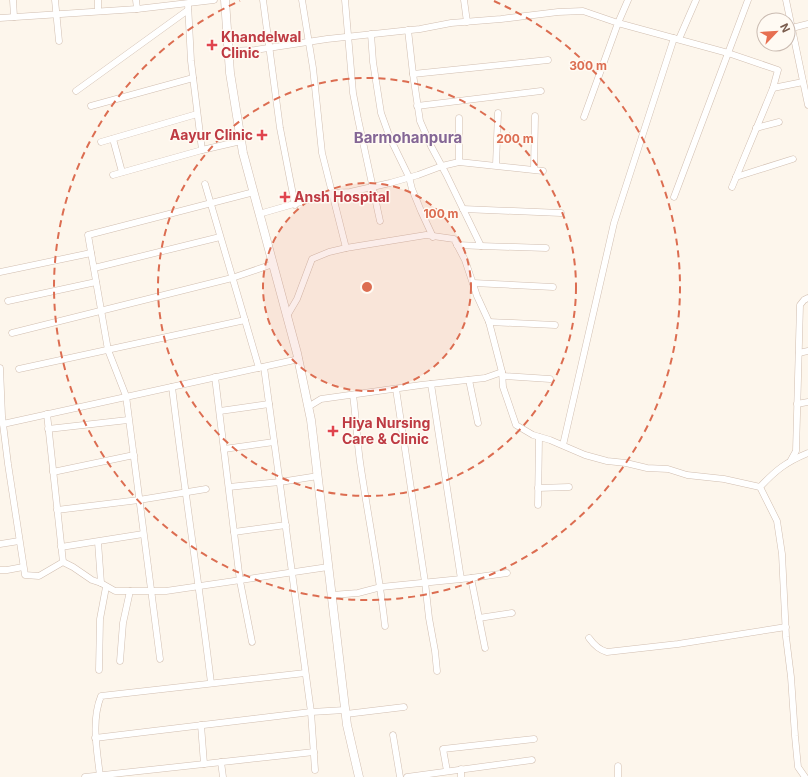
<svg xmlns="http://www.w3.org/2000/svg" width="808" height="777" font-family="Inter,sans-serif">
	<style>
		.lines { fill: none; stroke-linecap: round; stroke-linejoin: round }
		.minor-casing { stroke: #d1beb0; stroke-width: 7 }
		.tertiary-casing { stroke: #d1beb0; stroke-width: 9 }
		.minor { stroke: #fff; stroke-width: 6 }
		.tertiary { stroke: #fff; stroke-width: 8 }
		.ring { fill: none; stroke: #dc6d51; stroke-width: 2; stroke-dasharray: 7 5 }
		.health-dot { fill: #e0444e; stroke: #fffaf3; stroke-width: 1.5 }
		.labels { text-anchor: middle; stroke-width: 3; stroke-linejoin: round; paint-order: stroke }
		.health-label { font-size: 14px; font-weight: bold; fill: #be3a42; stroke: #fffaf3; text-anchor: start }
		.neighbourhood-label { font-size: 15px; font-weight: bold; fill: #846695; stroke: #fffaf3 }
		.centre { fill: #dc6d51; stroke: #fffaf3; stroke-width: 2 }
		.ring-label { font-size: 12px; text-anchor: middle; font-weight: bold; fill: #dc6d51; stroke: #fffaf3; stroke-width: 3; stroke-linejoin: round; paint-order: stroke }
	</style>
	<rect width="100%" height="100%" fill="#fdf6ec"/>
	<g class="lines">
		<defs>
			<g id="minor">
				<path d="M13 0 14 17"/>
				<path d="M55 0 59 41"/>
				<path d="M98 0V11"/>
				<path d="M136 0 137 9"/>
				<path d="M263 0 280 128 295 205"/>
				<path d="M345 0 353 93 358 119 380 221"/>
				<path d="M464 0 467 22"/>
				<path d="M628 0 618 23 728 53 778 70 773 88 803 82"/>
				<path d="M786 0 808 105"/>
				<path d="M0 18 137 9 214 0"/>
				<path d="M792 28 808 24"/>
				<path d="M408 30 413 74 420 121 431 146 446 174 481 246 457 245"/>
				<path d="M371 34 373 62 381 113 390 138 409 177 412 189 421 211 433 237"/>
				<path d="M679 39 696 0"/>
				<path d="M228 51 255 50 327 39 420 29 451 23 501 19 558 12 583 11 618 23 584 117"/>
				<path d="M413 74 548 60"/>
				<path d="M76 91 188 10"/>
				<path d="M91 106 193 78"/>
				<path d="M417 106 541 91"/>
				<path d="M756 128 779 122"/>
				<path d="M113 139 122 172"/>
				<path d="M101 142 197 114"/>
				<path d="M202 150 241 141"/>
				<path d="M459 162V118"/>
				<path d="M496 165 498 113"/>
				<path d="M534 169 535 116"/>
				<path d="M113 175 202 150 191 61 188 4"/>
				<path d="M736 177 793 159"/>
				<path d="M205 184 259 368"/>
				<path d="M732 187 773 88"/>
				<path d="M674 197 748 0"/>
				<path d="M463 209 561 213"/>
				<path d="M259 214 332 193 350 192 390 183 418 175 442 166 459 162 543 171"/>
				<path d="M481 246 546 248"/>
				<path d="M346 248 426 235 454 239 465 260 477 296 489 322 502 372 503 387 516 425 533 435 550 440 585 455 607 461 626 463 647 468 668 469 687 475 724 479 760 487"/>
				<path d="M94 268 220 237"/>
				<path d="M0 272 91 253"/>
				<path d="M473 283 553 287"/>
				<path d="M8 301 96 282"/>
				<path d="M287 316 297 299 312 259 329 252 346 248 322 153 313 68 302 0"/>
				<path d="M489 322 555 325"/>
				<path d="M12 333 232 278 273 264"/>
				<path d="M799 353 808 351"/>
				<path d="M264 367 311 712 315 770"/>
				<path d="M0 368 2 416 8 464 25 575 39 576 63 562 73 567 92 580 101 583 115 591H166L328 567"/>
				<path d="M19 369 245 320"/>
				<path d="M503 376 550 379"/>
				<path d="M215 377 240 581 252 642"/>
				<path d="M469 380 478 423"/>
				<path d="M431 384 461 579"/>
				<path d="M172 387C184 486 199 584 211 683"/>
				<path d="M396 389 425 582 429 618 435 651 437 671"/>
				<path d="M353 395C356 417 357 440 360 462 368 517 379 571 385 626"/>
				<path d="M797 404 808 402"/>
				<path d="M308 407 321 399 421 385 485 378 502 372"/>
				<path d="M220 411 269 404"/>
				<path d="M47 414 63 562"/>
				<path d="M3 424 299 359"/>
				<path d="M48 429 128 420"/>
				<path d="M563 445 614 223 674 38"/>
				<path d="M224 449 274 442"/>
				<path d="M791 460 796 451 800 305 804 300 808 298"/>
				<path d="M53 472 134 455"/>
				<path d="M229 487 280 482 318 476"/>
				<path d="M538 488 569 487"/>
				<path d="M538 505 539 437"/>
				<path d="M57 510 139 500 206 489"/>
				<path d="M234 532 286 525"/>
				<path d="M98 542 101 583"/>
				<path d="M0 544 19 541"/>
				<path d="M61 547 143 534"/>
				<path d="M0 570H7L23 567"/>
				<path d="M471 578 485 648"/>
				<path d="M332 595 358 593 381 587 471 578 507 573"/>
				<path d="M479 618 512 613"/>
				<path d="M589 638C594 645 599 650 607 652L678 644 786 627"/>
				<path d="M160 659 126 396 108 350 88 235 254 192"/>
				<path d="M120 661 123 623 130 591"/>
				<path d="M99 670 100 619 106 587"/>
				<path d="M346 714 404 707"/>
				<path d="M201 725 204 764"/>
				<path d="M393 735 400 777"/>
				<path d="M95 738 311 712 345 710"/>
				<path d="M221 762 223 777"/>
				<path d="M618 766V777"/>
				<path d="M461 769V777"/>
				<path d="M447 771 443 749 534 739"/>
				<path d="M100 776C97 750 91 721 101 696L305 673"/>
				<path d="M85 777 314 752"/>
				<path d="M407 777 532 760"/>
				<path d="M805 777 798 767 795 736 791 677 786 637 782 554 777 521 760 487C776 470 786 462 808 453"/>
			</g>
			<path id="tertiary" d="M225 0 230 73 243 153 297 353 311 420 347 725 359 777"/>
		</defs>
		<use href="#minor" class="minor-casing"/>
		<use href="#tertiary" class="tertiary-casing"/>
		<use href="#minor" class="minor"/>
		<use href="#tertiary" class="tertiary"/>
	</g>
	<circle cx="367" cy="287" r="104" fill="#dc6d51" fill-opacity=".12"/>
	<g class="ring">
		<circle cx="367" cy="287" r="104"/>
		<circle cx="367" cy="287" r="209"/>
		<path d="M494 1A313 313 0 1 1 240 1"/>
	</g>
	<g class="health-dot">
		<path d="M210 39h4v4h4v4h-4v4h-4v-4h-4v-4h4z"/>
		<path d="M260 129h4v4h4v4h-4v4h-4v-4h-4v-4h4z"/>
		<path d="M283 191h4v4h4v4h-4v4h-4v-4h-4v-4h4z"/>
		<path d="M331 425h4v4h4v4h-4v4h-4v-4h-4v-4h4z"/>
	</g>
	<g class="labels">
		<g class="health-label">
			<text x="221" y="42">Khandelwal<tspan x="221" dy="16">Clinic</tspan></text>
			<text x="253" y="140" text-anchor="end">Aayur Clinic</text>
			<text x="294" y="202">Ansh Hospital</text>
			<text x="342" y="428">Hiya Nursing<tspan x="342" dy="16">Care &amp; Clinic</tspan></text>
		</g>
		<g class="neighbourhood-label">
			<text x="408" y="143">Barmohanpura</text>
		</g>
	</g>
	<circle cx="367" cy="287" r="6" class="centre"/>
	<g class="ring-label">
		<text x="588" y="70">300 m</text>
		<text x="515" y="143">200 m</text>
		<text x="441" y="218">100 m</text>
	</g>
	<g transform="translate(776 32) rotate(65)"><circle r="19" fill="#fffaf3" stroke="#cabbb1"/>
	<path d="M0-3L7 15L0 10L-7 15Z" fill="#e76f51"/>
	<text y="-6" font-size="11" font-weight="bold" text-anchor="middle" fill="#7a5c4d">N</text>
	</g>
</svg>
